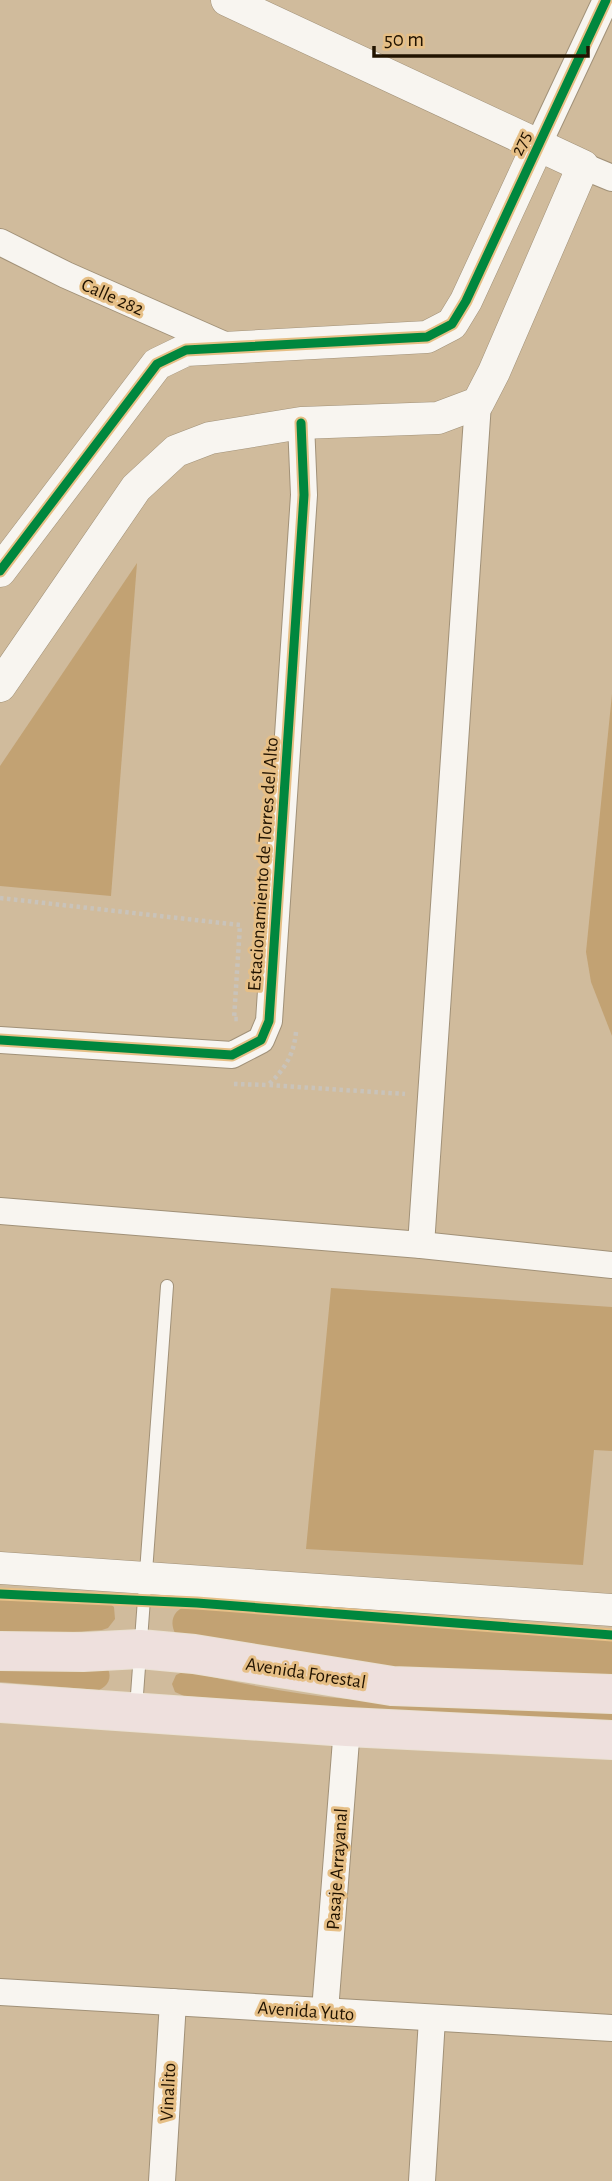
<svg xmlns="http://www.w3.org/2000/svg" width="612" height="2181" font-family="'Alegreya Sans',sans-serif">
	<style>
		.green { fill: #c2a273 }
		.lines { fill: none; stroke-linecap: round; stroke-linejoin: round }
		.service-casing { stroke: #a19178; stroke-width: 14 }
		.minor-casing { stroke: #a19178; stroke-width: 28 }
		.tertiary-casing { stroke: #a19178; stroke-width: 33 }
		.primary-casing { stroke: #eae0d2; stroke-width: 40 }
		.path { stroke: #c9c3ba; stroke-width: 4.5; stroke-dasharray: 3.5 3.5; stroke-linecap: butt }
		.service { stroke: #f8f5f0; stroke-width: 12 }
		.minor { stroke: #f8f5f0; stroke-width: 26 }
		.tertiary { stroke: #f8f5f0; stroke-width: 32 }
		.primary { stroke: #eee0dd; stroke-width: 38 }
		.cycleway-casing { stroke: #e6bf86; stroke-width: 13 }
		.cycleway { stroke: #00873e; stroke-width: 9 }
		.labels { text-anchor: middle; stroke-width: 6; stroke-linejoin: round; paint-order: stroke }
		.street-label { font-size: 19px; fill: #211300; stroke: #e6bf86 }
	</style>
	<rect width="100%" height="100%" fill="#d0bb9c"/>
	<g class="green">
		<path d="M137 563 111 896 0 886V766Z"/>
		<path d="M612 694V1036L591 982 586 952Z"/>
		<path d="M331 1288 612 1307V1451L594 1450 583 1565 306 1549Z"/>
		<path d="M0 1590 104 1599 114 1607 115 1619 108 1628 102 1630 0 1637Z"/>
		<path d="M189 1605 529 1628 612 1631V1678L341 1665 176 1635C168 1621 174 1609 189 1605Z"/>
		<path d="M0 1667 108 1669C112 1678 108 1686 99 1690L0 1682Z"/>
		<path d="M185 1671C239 1683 294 1695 349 1699 437 1707 525 1708 612 1710V1723L345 1709 184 1696 175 1692 172 1684 176 1675Z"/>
	</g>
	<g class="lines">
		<defs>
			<path id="service" d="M136 1708 167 1286"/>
			<g id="minor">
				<path d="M538 145 606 0"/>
				<path d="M583 166 612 178"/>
				<path d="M0 242 66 275 229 347"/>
				<path d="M0 1040 232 1055 261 1040 269 1021 304 495 301 423"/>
				<path d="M0 1211 421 1245 612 1265"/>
				<path d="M421 1245 478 403"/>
				<path d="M0 1992 612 2028"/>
				<path d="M325 2011 347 1727"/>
				<path d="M162 2181 173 2002"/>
				<path d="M422 2181 432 2019"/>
			</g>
			<g id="tertiary">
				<path d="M0 571 157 364 186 350 427 337 452 324 466 301 538 145"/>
				<path d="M0 686 136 488 176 451 210 438 301 423 438 418 478 403 494 372 583 166 227 0"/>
				<path d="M0 1568 612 1610"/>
			</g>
			<g id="primary">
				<path d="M0 1651 83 1652 140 1649 194 1654 392 1686 612 1694"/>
				<path d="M0 1703 347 1727 612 1740"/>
			</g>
		</defs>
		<use href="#service" class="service-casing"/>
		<use href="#minor" class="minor-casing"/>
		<use href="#tertiary" class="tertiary-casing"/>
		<use href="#primary" class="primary-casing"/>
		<g class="path">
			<path d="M0 898 240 925 234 1019H240"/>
			<path d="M296 1032C294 1055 284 1070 268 1085L405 1094"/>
			<path d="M234 1084 268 1085"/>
		</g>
		<use href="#service" class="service"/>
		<use href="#minor" class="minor"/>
		<use href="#tertiary" class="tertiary"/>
		<use href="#primary" class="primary"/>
		<defs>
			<g id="cycleway">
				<path d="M0 571 157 364 186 350 427 337 452 324 466 301 606 0"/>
				<path d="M0 1040 232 1055 261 1040 269 1021 304 495 301 423"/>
				<path d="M0 1594 197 1603 612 1635"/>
			</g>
		</defs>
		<use href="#cycleway" class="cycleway-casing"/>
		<use href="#cycleway" class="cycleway"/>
	</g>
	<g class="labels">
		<g class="street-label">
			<text transform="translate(520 143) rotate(-65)" y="7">275</text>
			<text transform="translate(113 296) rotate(24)" y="7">Calle 282</text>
			<text transform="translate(262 864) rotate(-86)" y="7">Estacionamiento de Torres del Alto</text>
			<text transform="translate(306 1672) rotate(9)" y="7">Avenida Forestal</text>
			<text transform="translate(336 1869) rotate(-86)" y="7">Pasaje Arrayanal</text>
			<text transform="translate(306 2010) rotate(4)" y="7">Avenida Yuto</text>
			<text transform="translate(167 2092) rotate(-87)" y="7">Vinalito</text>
		</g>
	</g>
	<path d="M374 46v10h214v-10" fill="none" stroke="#211300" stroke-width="3.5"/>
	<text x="384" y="46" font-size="21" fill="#211300" stroke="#e6bf86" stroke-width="5" paint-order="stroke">50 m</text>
</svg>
